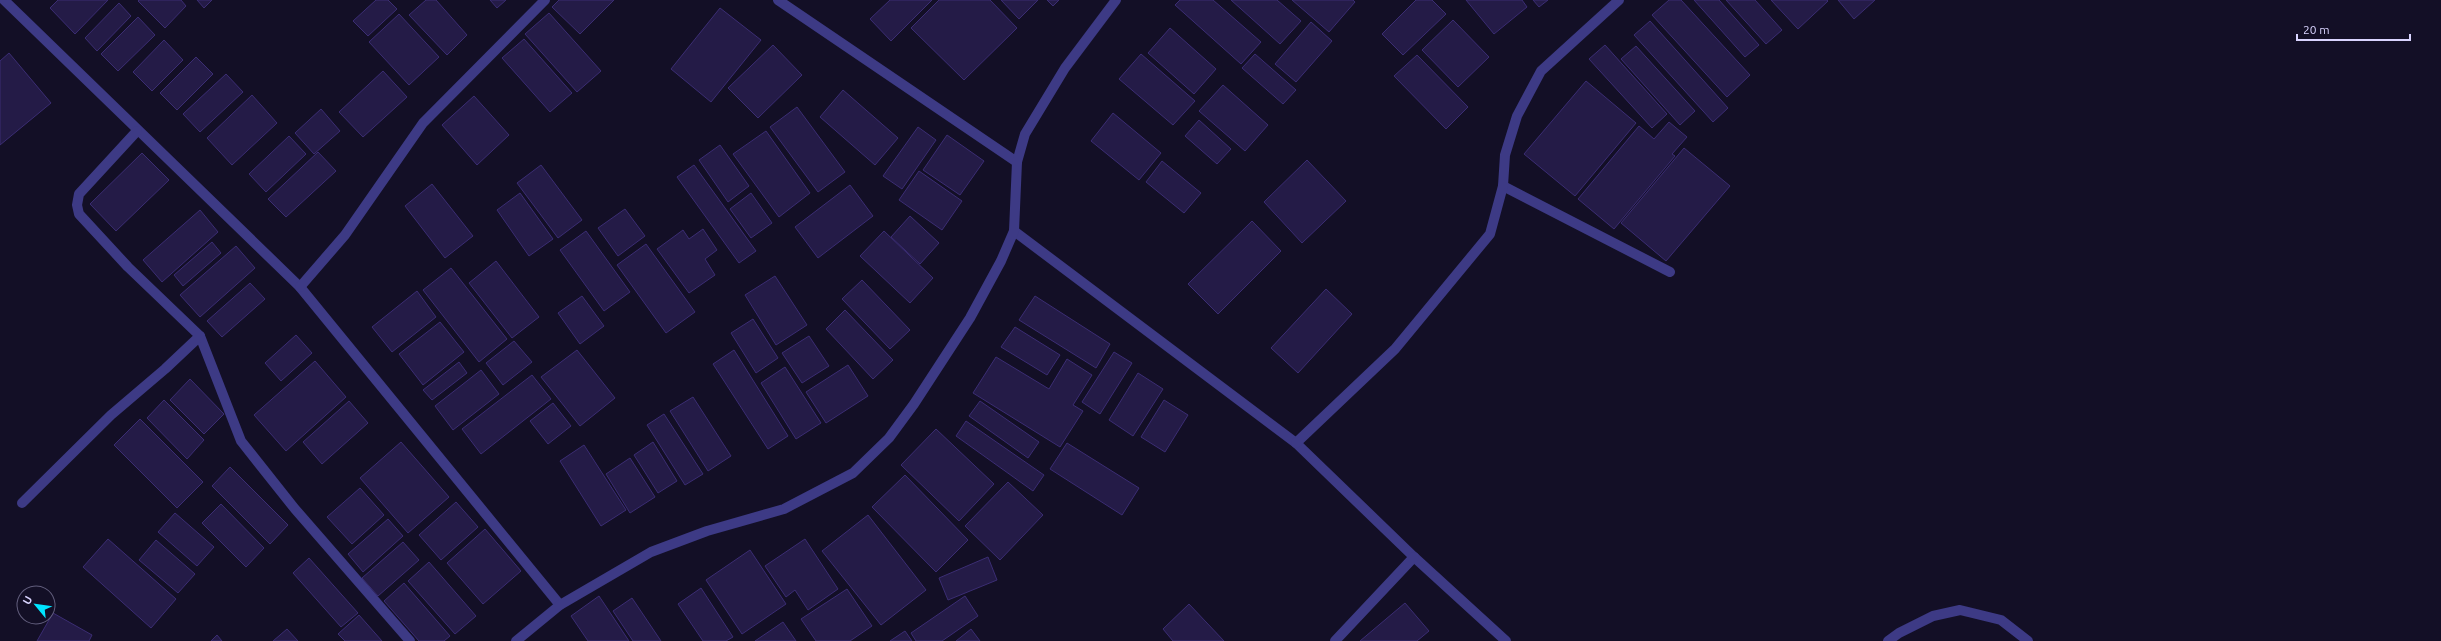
<svg xmlns="http://www.w3.org/2000/svg" width="2441" height="641" font-family="Ubuntu,sans-serif">
	<style>
		.building { fill: #241b47; stroke: #3b2d73 }
		.lines { fill: none; stroke-linecap: round; stroke-linejoin: round }
		.minor { stroke: #3d3a85; stroke-width: 10 }
	</style>
	<rect width="100%" height="100%" fill="#130f26"/>
	<g class="building">
		<path d="M58 0H108L75 34 50 8Z"/>
		<path d="M139 0H181L186 6 165 28 138 1Z"/>
		<path d="M197 0H212L204 8Z"/>
		<path d="M376 0H388L397 9 368 36 353 21Z"/>
		<path d="M426 0H436L467 35 447 55 409 15Z"/>
		<path d="M490 0H506L497 8Z"/>
		<path d="M559 0H614L580 34 552 7Z"/>
		<path d="M890 0H932L891 41 870 19Z"/>
		<path d="M939 0H990L1017 28 964 80 911 28Z"/>
		<path d="M1001 0H1038L1019 19Z"/>
		<path d="M1047 0H1059L1053 6Z"/>
		<path d="M1180 0H1213L1261 42 1241 64 1175 5Z"/>
		<path d="M1231 0H1277L1301 21 1280 44Z"/>
		<path d="M1292 0H1353L1355 2 1329 32Z"/>
		<path d="M1416 0H1432L1446 14 1403 55 1382 34Z"/>
		<path d="M1466 0H1522L1527 7 1494 34Z"/>
		<path d="M1533 0H1548L1539 7Z"/>
		<path d="M1669 0H1681L1750 75 1727 97 1652 15Z"/>
		<path d="M1694 0H1719L1759 45 1745 57Z"/>
		<path d="M1726 0H1755L1782 30 1766 44Z"/>
		<path d="M1771 0H1827L1828 1 1798 29Z"/>
		<path d="M1838 0H1875L1854 19Z"/>
		<path d="M119 3 131 16 97 51 85 38Z"/>
		<path d="M720 8 761 40 711 102 671 69Z"/>
		<path d="M549 13 601 71 577 92 525 34Z"/>
		<path d="M399 14 439 57 409 85 369 42Z"/>
		<path d="M138 17 155 35 118 71 101 54Z"/>
		<path d="M1453 20 1489 57 1458 87 1422 50Z"/>
		<path d="M1650 21 1728 108 1713 122 1634 35Z"/>
		<path d="M1311 22 1332 41 1296 82 1275 64Z"/>
		<path d="M1170 28 1216 69 1194 94 1148 53Z"/>
		<path d="M524 39 572 93 550 112 502 58Z"/>
		<path d="M164 40 183 60 152 91 133 72Z"/>
		<path d="M773 45 802 75 758 118 728 88Z"/>
		<path d="M1605 45 1667 114 1652 128 1589 59Z"/>
		<path d="M1636 46 1695 111 1680 125 1621 59Z"/>
		<path d="M9 53 51 103 0 145V61Z"/>
		<path d="M1141 54 1195 101 1173 125 1119 79Z"/>
		<path d="M1255 54 1296 90 1283 104 1242 68Z"/>
		<path d="M1417 55 1468 107 1446 129 1394 76Z"/>
		<path d="M196 57 213 74 177 110 160 93Z"/>
		<path d="M383 71 407 97 363 137 339 112Z"/>
		<path d="M226 74 243 92 200 132 183 114Z"/>
		<path d="M1586 81 1636 123 1575 196 1524 154Z"/>
		<path d="M1223 85 1268 125 1245 151 1199 111Z"/>
		<path d="M843 90 898 138 875 165 820 117Z"/>
		<path d="M252 95 277 123 232 165 207 138Z"/>
		<path d="M474 96 509 135 477 165 442 125Z"/>
		<path d="M797 107 845 172 818 192 770 127Z"/>
		<path d="M321 109 340 131 314 154 295 133Z"/>
		<path d="M1113 113 1161 153 1139 180 1091 141Z"/>
		<path d="M1199 120 1231 149 1217 164 1185 136Z"/>
		<path d="M1669 122 1687 137 1672 154 1675 156 1614 229 1578 199 1639 126 1654 139Z"/>
		<path d="M918 127 936 140 902 189 883 176Z"/>
		<path d="M766 131 810 193 779 217 733 154Z"/>
		<path d="M947 135 984 161 960 195 923 170Z"/>
		<path d="M289 136 306 154 266 192 249 174Z"/>
		<path d="M720 145 749 186 728 202 699 160Z"/>
		<path d="M1684 148 1730 186 1666 261 1621 223Z"/>
		<path d="M318 152 336 171 286 217 268 199Z"/>
		<path d="M142 153 169 180 116 231 90 204Z"/>
		<path d="M1307 160 1346 201 1302 243 1264 202Z"/>
		<path d="M1162 161 1201 193 1184 213 1146 182Z"/>
		<path d="M541 165 582 220 558 238 517 183Z"/>
		<path d="M694 165 756 251 739 263 677 177Z"/>
		<path d="M919 171 962 201 942 230 899 200Z"/>
		<path d="M432 184 473 236 445 258 405 206Z"/>
		<path d="M850 185 873 216 818 258 795 227Z"/>
		<path d="M520 193 553 239 529 256 497 210Z"/>
		<path d="M751 193 772 223 751 238 730 209Z"/>
		<path d="M625 209 645 236 618 256 598 228Z"/>
		<path d="M200 210 218 232 162 282 143 260Z"/>
		<path d="M910 216 939 243 920 264 891 237Z"/>
		<path d="M1252 221 1281 251 1218 314 1188 284Z"/>
		<path d="M703 229 717 250 705 259 715 275 689 293 657 249 683 230 689 239Z"/>
		<path d="M586 231 630 292 604 311 560 250Z"/>
		<path d="M884 231 933 278 910 303 860 256Z"/>
		<path d="M212 242 221 253 183 286 174 275Z"/>
		<path d="M646 244 695 312 666 333 617 265Z"/>
		<path d="M236 246 255 268 200 317 180 295Z"/>
		<path d="M496 261 539 317 512 338 469 283Z"/>
		<path d="M451 268 507 339 479 362 423 290Z"/>
		<path d="M775 276 807 325 776 345 745 295Z"/>
		<path d="M862 280 910 330 890 349 842 299Z"/>
		<path d="M250 283 265 299 222 337 207 321Z"/>
		<path d="M1326 289 1352 314 1298 373 1271 348Z"/>
		<path d="M417 291 436 317 392 352 372 327Z"/>
		<path d="M582 296 604 326 580 344 558 313Z"/>
		<path d="M1035 296 1110 344 1096 368 1019 320Z"/>
		<path d="M845 310 893 360 873 379 826 329Z"/>
		<path d="M753 319 778 358 756 373 731 333Z"/>
		<path d="M440 322 464 352 423 385 399 354Z"/>
		<path d="M1015 327 1060 355 1047 375 1001 347Z"/>
		<path d="M296 335 312 353 281 381 265 363Z"/>
		<path d="M809 336 829 366 802 383 782 353Z"/>
		<path d="M514 341 532 362 503 385 486 363Z"/>
		<path d="M577 350 615 398 580 426 541 377Z"/>
		<path d="M734 350 788 436 768 449 713 364Z"/>
		<path d="M1114 352 1132 363 1100 414 1082 402Z"/>
		<path d="M996 357 1049 389 1067 359 1092 375 1073 405 1083 411 1060 447 973 393Z"/>
		<path d="M315 361 346 397 286 451 254 415Z"/>
		<path d="M459 362 467 373 432 400 423 390Z"/>
		<path d="M848 365 868 396 826 423 806 392Z"/>
		<path d="M785 367 821 423 796 439 761 383Z"/>
		<path d="M481 370 499 394 453 430 435 406Z"/>
		<path d="M1138 373 1163 389 1133 436 1109 420Z"/>
		<path d="M532 375 551 399 481 454 462 429Z"/>
		<path d="M190 379 224 414 204 434 170 400Z"/>
		<path d="M693 397 731 456 708 471 670 411Z"/>
		<path d="M164 400 204 440 187 459 147 418Z"/>
		<path d="M1164 400 1188 415 1165 452 1141 437Z"/>
		<path d="M349 401 368 423 322 464 303 442Z"/>
		<path d="M980 401 1039 442 1028 458 969 416Z"/>
		<path d="M553 403 571 426 548 444 530 421Z"/>
		<path d="M664 414 703 474 685 485 647 425Z"/>
		<path d="M140 419 203 482 177 508 114 445Z"/>
		<path d="M966 421 1044 475 1033 491 956 436Z"/>
		<path d="M936 429 994 484 959 521 901 465Z"/>
		<path d="M401 442 449 497 408 533 360 478Z"/>
		<path d="M653 442 677 481 658 493 634 455Z"/>
		<path d="M1067 443 1139 488 1122 515 1050 469Z"/>
		<path d="M584 445 626 510 601 526 560 461Z"/>
		<path d="M630 458 655 497 630 513 606 474Z"/>
		<path d="M230 467 288 525 270 544 212 486Z"/>
		<path d="M905 475 968 540 936 572 872 507Z"/>
		<path d="M1008 482 1043 515 1000 560 965 526Z"/>
		<path d="M360 488 384 515 352 544 327 517Z"/>
		<path d="M456 502 478 527 441 560 419 535Z"/>
		<path d="M221 504 264 548 246 567 202 523Z"/>
		<path d="M175 513 214 547 197 566 158 532Z"/>
		<path d="M868 515 926 590 881 625 822 551Z"/>
		<path d="M388 519 403 536 363 572 348 554Z"/>
		<path d="M485 529 521 571 483 604 447 563Z"/>
		<path d="M108 539 176 599 151 628 83 567Z"/>
		<path d="M805 539 838 589 808 610 795 590 786 597 765 566Z"/>
		<path d="M156 540 195 574 178 593 139 560Z"/>
		<path d="M403 542 419 560 378 596 362 578Z"/>
		<path d="M750 550 786 604 742 634 706 580Z"/>
		<path d="M988 557 997 580 948 600 939 578Z"/>
		<path d="M309 558 358 613 341 627 293 573Z"/>
		<path d="M429 562 476 616 455 634 408 581Z"/>
		<path d="M404 583 450 636 444 641H419L384 601Z"/>
		<path d="M701 588 733 637 726 641H703L678 604Z"/>
		<path d="M847 589 872 626 850 641H816L801 619Z"/>
		<path d="M599 596 629 641H588L571 616Z"/>
		<path d="M965 596 978 616 942 641H916L911 633Z"/>
		<path d="M632 598 661 641H633L613 611Z"/>
		<path d="M1405 603 1429 631 1417 641H1360Z"/>
		<path d="M1189 604 1224 641H1173L1163 629Z"/>
		<path d="M53 613 92 635 89 641H37Z"/>
		<path d="M359 615 382 641H345L338 634Z"/>
		<path d="M783 622 796 641H755Z"/>
		<path d="M287 629 298 641H273Z"/>
		<path d="M971 629 980 641H956Z"/>
		<path d="M905 631 912 641H890Z"/>
		<path d="M217 635 222 641H211Z"/>
	</g>
	<g class="lines">
		<g class="minor">
			<path d="M4 0 300 287 560 605"/>
			<path d="M778 0 1017 162"/>
			<path d="M1503 186 1670 272"/>
			<path d="M1014 231 1296 443 1414 557 1506 641"/>
			<path d="M300 287 345 235 423 123 545 0"/>
			<path d="M200 336 241 441 295 509 410 641"/>
			<path d="M1296 443 1395 349 1490 234 1503 186 1505 155 1517 116 1541 71 1619 0"/>
			<path d="M22 503 111 415 165 369 200 336 128 267 79 214 77 205 79 194 137 131"/>
			<path d="M516 641 560 605 651 552 707 531 784 509 853 473 889 438 914 404 970 318 1001 261 1014 231 1017 162 1025 134 1065 68 1116 0"/>
			<path d="M1335 641 1414 557"/>
			<path d="M1888 641 1899 633 1933 616 1960 610 2001 620 2028 641"/>
		</g>
	</g>
	<g transform="translate(36 605) rotate(299)"><circle r="19" fill="#130f26" stroke="#625e7d"/>
	<path d="M0-3L7 15L0 10L-7 15Z" fill="#00e5ff"/>
	<text y="-6" font-size="11" font-weight="bold" text-anchor="middle" fill="#d9d4ff">U</text>
	</g>
	<path d="M2297 34v6h113v-6" fill="none" stroke="#d9d4ff" stroke-width="2"/>
	<text x="2303" y="34" font-size="12" fill="#d9d4ff" stroke="#130f26" stroke-width="3" paint-order="stroke">20 m</text>
</svg>
